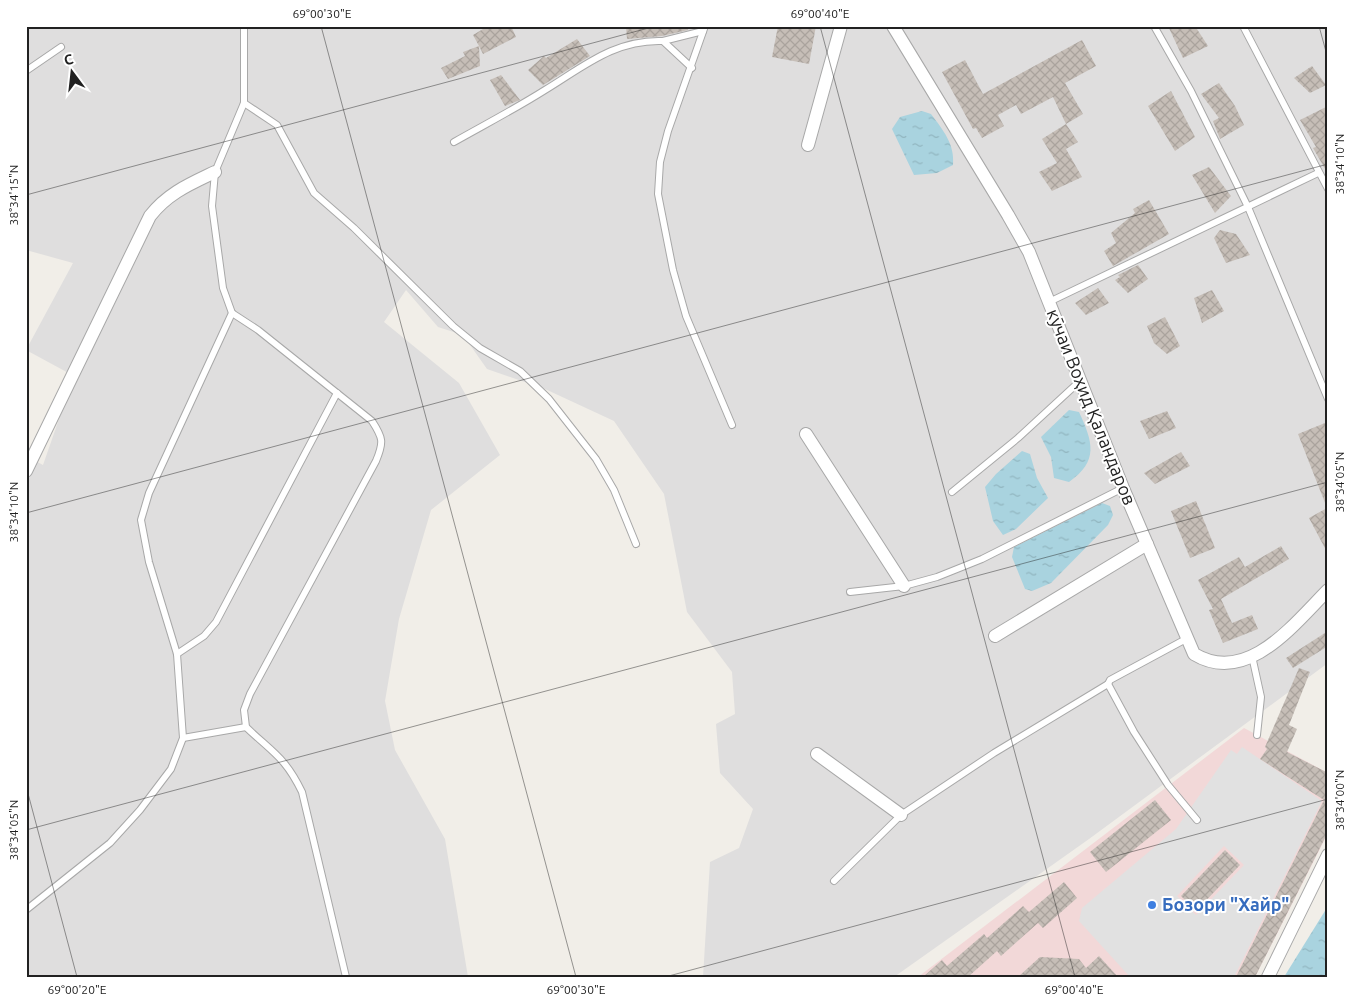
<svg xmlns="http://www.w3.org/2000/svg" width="1354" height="1003" font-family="Ubuntu,sans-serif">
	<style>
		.residential { fill: #dfdede }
		.commercial { fill: #f2d8d8 }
		.parking { fill: #e1e1e1; fill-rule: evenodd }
		.water { fill: url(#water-ripples) }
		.building { fill: url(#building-cross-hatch) }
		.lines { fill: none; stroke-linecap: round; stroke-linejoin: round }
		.service-casing { stroke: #a8a8a8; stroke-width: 8 }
		.minor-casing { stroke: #a8a8a8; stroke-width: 14 }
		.service { stroke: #fff; stroke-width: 6 }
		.minor { stroke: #fff; stroke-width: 12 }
		.ticks { fill: none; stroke: #212121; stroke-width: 1; stroke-opacity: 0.45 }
		.shop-dot { fill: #3f7fe0; stroke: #fff; stroke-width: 2 }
		.labels { text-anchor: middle; stroke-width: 4; stroke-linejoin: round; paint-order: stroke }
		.street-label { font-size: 18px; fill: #212121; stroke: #fff }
		.shop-label { font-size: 18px; font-weight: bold; fill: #366cbe; stroke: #fff; text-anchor: start }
		.neatline { fill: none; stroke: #212121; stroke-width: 2 }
		.ticks-label { font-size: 12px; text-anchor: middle; fill: #212121 }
	</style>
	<defs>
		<pattern id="water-ripples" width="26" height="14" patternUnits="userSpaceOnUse" patternTransform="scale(1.25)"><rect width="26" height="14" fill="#a9d3df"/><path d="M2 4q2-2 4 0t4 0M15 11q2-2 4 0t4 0" fill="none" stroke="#91b5bf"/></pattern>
		<pattern id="building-cross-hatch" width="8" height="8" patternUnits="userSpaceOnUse" patternTransform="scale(1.25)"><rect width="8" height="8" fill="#c6beb7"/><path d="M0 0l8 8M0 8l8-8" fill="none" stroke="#aaa39d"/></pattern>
	</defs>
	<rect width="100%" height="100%" fill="#f1eee8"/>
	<path class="residential" d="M26 26H1328V663L1089 839 894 977H703L710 862 739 848 753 809 720 773 716 724 735 714 732 672 687 612 664 494 614 421 545 389 487 369 463 335 438 327 406 290 384 322 459 383 500 455 431 510 399 619 385 701 395 750 445 839 468 977H26V456L43 465 74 376 26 350 73 263 26 250Z"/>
	<path class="commercial" d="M1244 728 1328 773V833L1255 977H918Z"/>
	<path class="parking" d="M1242 747 1322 801 1234 977H1130L1079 921 1082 908 1176 829 1231 750 1237 754ZM1224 846 1244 865 1196 915 1177 896Z"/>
	<g class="water">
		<path d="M922 111 931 114C943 130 955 144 953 165L937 173 914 175 892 129 900 117Z"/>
		<path d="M1069 410 1079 412C1093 442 1099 461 1069 482L1054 478 1051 457 1041 437Z"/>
		<path d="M1022 451 1030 454 1037 478 1048 498 1016 529 1003 535 993 521 985 487 996 474Z"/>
		<path d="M1102 503 1110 506 1113 515 1108 525 1051 583 1032 591 1025 589 1012 557 1014 547Z"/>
		<path d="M1328 906V977H1284Z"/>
	</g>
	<g class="building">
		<path d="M488 26H511L516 37 483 54 479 46 480 66 448 79 441 68 465 56 463 52 479 46 473 35Z"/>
		<path d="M626 26H688V30L662 36 627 39Z"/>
		<path d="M778 26H816L809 64 772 57Z"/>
		<path d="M1168 26H1195L1208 46 1183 58Z"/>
		<path d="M577 39 590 56 543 85 528 70 544 56 546 58Z"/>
		<path d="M1082 40 1096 66 1065 83 1083 114 1066 124 1053 97 1021 114 1016 105 998 115 1004 126 982 138 976 128 973 129 942 72 965 60 983 94Z"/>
		<path d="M1312 66 1326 85 1310 93 1294 78Z"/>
		<path d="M501 75 520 100 505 106 490 80Z"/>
		<path d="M1219 83 1235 106 1244 125 1220 139 1213 121 1219 118 1201 94Z"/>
		<path d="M1171 91 1195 137 1175 151 1148 106Z"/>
		<path d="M1328 106V174L1313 148 1316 147 1300 120Z"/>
		<path d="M1066 124 1078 142 1066 149 1082 177 1052 191 1039 172 1057 163 1042 139Z"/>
		<path d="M1209 167 1231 196 1215 213 1192 175Z"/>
		<path d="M1149 200 1169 234 1113 266 1104 251 1116 243 1111 233 1135 213 1133 209Z"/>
		<path d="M1220 230 1236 234 1250 255 1226 263 1214 238Z"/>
		<path d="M1138 265 1148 279 1128 293 1115 280 1120 277 1118 275Z"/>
		<path d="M1098 288 1109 303 1086 315 1075 303Z"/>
		<path d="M1212 290 1224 311 1202 323 1194 298Z"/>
		<path d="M1165 317 1180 346 1167 354 1154 343 1147 326Z"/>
		<path d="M1167 411 1176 428 1149 439 1140 421Z"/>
		<path d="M1325 423 1328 431V554L1309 518 1327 508 1298 434Z"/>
		<path d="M1181 452 1190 466 1155 484 1144 473Z"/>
		<path d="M1196 501 1215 548 1190 558 1171 511Z"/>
		<path d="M1281 546 1289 559 1221 599 1232 623 1252 615 1258 629 1223 643 1209 610 1213 609 1198 580 1239 557 1245 567Z"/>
		<path d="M1328 631V646L1293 668 1286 658Z"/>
		<path d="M1299 668 1310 672 1289 725 1297 729 1287 752 1328 773V832L1255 977H1236L1324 800 1260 759 1267 749 1265 747Z"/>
		<path d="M1155 800 1171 820 1106 872 1090 852Z"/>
		<path d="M1225 850 1240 865 1196 911 1181 896Z"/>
		<path d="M1064 882 1077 898 1043 928 1038 923 1001 956 997 951 968 977H923L942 960 947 966 984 934 987 938 1023 906 1029 912Z"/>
		<path d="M1099 956 1118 977H1018L1040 957 1079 959 1086 968Z"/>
	</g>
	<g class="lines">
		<defs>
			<g id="service">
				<path d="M244 26V103L215 172 212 206 223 288 232 313 258 330 372 421C383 438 384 442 376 461L250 694 244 710 246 727C273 753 285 757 302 792L346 977"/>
				<path d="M705 26 668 131 660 162 658 194 673 270 686 316 732 425"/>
				<path d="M1154 26 1191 91 1248 207 1328 399"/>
				<path d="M1243 26 1328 189"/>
				<path d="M663 41 703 31"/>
				<path d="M26 71 61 47"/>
				<path d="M244 103 277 125 314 193 354 228 453 326 480 348 520 371 549 399 596 459 614 490 636 544"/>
				<path d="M454 142C484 125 515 109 545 90 583 67 615 39 663 41L692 68"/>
				<path d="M1049 302 1318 173"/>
				<path d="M952 492 1018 438 1080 381"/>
				<path d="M850 592 904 586 937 577 982 559 1123 488"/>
				<path d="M177 654 204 636 216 622 337 393"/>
				<path d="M1252 656 1261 697 1257 735"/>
				<path d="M1108 684 1134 732 1168 785 1197 820"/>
				<path d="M183 738 246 727"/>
				<path d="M834 881 901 815 994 753 1108 684 1110 680 1186 639"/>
				<path d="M26 910 110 843 140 810 171 769 183 738 177 654 149 562 141 520 149 493 232 313"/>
			</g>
			<g id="minor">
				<path d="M893 26 1008 215 1029 252 1123 488 1194 654C1247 686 1294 624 1328 590"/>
				<path d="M808 145 841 26"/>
				<path d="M806 434 904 586"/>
				<path d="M26 471 150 216C168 193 190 184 215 172"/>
				<path d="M995 636 1147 544"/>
				<path d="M817 754 901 815"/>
				<path d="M1268 977 1328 855"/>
			</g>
		</defs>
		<use href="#service" class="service-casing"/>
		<use href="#minor" class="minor-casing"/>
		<use href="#service" class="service"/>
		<use href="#minor" class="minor"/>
	</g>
	<path class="ticks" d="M321 26 576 977M820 26 1075 977M1319 26 1328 59M26 195 656 26M26 513 1328 164M26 786 77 977M26 830 1328 482M665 977 1328 799"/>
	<circle class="shop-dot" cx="1152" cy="905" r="5"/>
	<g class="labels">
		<g class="street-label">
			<text transform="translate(1091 407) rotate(68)" y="6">кӯчаи Воҳид Қаландаров</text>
		</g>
		<g class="shop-label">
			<text x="1162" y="911">Бозори "Хайр"</text>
		</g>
	</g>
	<rect width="1354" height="1003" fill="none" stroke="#ffffff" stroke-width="55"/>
	<g transform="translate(72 72) rotate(345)" stroke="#ffffff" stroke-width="4" paint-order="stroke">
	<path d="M0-4L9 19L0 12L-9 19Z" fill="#212121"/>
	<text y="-8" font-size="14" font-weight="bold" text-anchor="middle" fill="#212121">С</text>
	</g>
	<rect x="28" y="28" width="1298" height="948" class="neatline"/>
	<g class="ticks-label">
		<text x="322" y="18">69°00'30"E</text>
		<text x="820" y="18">69°00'40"E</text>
		<text transform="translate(1340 164) rotate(-90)" y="4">38°34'10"N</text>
		<text transform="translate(14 195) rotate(-90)" y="4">38°34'15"N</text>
		<text transform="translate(1340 482) rotate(-90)" y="4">38°34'05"N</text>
		<text transform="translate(14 512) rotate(-90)" y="4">38°34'10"N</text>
		<text transform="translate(1340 800) rotate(-90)" y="4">38°34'00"N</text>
		<text transform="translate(14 830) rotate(-90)" y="4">38°34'05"N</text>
		<text x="77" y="994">69°00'20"E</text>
		<text x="576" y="994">69°00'30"E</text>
		<text x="1074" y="994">69°00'40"E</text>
	</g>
</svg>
